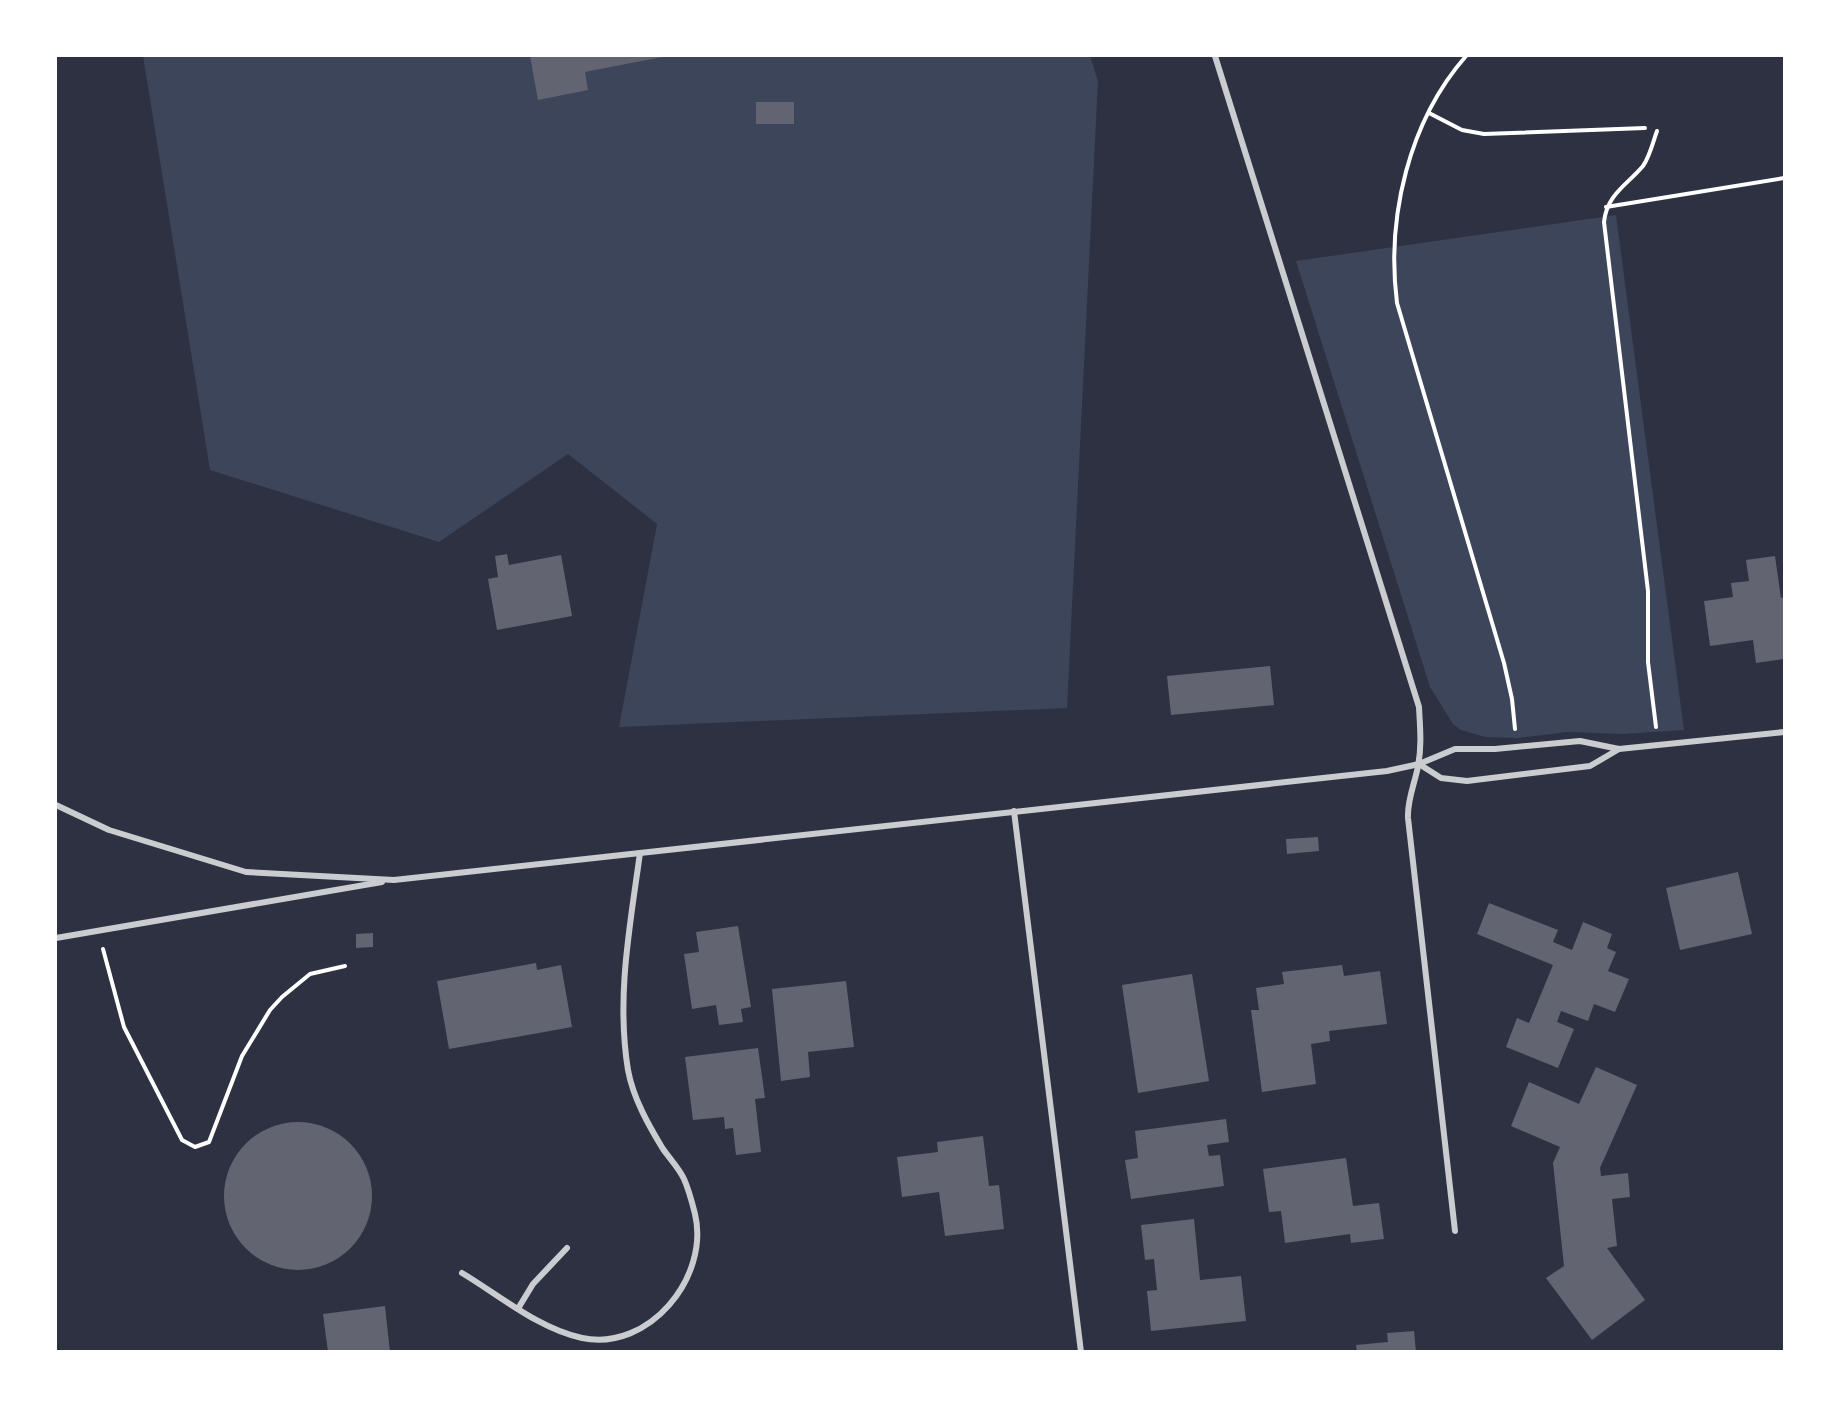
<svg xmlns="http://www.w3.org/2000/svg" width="1840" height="1407" font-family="'DejaVu Sans',sans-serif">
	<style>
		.green { fill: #3c4559 }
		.building { fill: #626471 }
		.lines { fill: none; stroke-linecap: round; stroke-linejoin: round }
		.path { stroke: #fff; stroke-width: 4 }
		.minor { stroke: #caccd0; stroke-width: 6 }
	</style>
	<rect width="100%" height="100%" fill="#2d3142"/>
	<g class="green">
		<path d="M143 56H1090L1098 81 1067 708 619 727 657 524 568 454 439 542 210 470Z"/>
		<path d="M1616 215 1684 730 1624 734 1568 732 1518 738 1485 737 1461 730 1453 724 1430 687 1296 261Z"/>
	</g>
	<g class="building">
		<path d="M530 56H662V57L585 72 588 90 538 100Z"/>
		<rect x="756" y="102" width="38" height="22"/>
		<path d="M507 554 509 565 561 555 572 616 497 630 488 579 498 577 495 556Z"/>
		<path d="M1775 556 1781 598 1784 597V659L1756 663 1753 640 1710 646 1704 601 1733 597 1731 583 1749 581 1746 560Z"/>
		<path d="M1270 666 1274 705 1171 715 1167 676Z"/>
		<path d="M1318 837 1319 851 1287 854 1286 839Z"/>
		<path d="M1738 872 1752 934 1680 950 1666 888Z"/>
		<path d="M1489 903 1558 930 1553 942 1572 950 1583 922 1612 934 1607 948 1616 952 1608 971 1629 979 1615 1012 1594 1004 1588 1021 1561 1011 1557 1022 1574 1029 1558 1068 1506 1047 1517 1018 1529 1023 1553 965 1477 934Z"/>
		<path d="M738 926 751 1007 741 1009 743 1022 719 1025 716 1005 692 1009 684 954 699 952 696 932Z"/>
		<path d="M373 933V947L356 948V934Z"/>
		<path d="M536 963 537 970 561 965 572 1027 449 1049 437 981Z"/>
		<path d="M1342 965 1344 976 1380 971 1387 1024 1329 1031 1330 1041 1311 1044 1316 1084 1262 1092 1251 1010H1259L1256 988 1284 984 1282 972Z"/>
		<path d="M1192 974 1209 1081 1138 1093 1122 985Z"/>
		<path d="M846 981 854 1047 808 1052 810 1077 781 1081 772 989Z"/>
		<path d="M758 1048 765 1098 755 1099 761 1152 736 1155 733 1128 725 1129 724 1117 693 1120 685 1057Z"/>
		<path d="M1596 1067 1637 1085 1600 1168 1601 1176 1628 1173 1630 1197 1612 1199 1617 1246 1607 1248 1645 1300 1592 1340 1546 1278 1564 1266 1553 1163 1560 1147 1511 1126 1529 1082 1579 1104Z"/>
		<path d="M1226 1119 1229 1142 1207 1145 1209 1156 1220 1155 1224 1186 1131 1199 1125 1160 1138 1158 1135 1131Z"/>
		<circle cx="298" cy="1196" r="74"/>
		<path d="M983 1136 989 1186 999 1185 1004 1229 945 1236 939 1192 902 1197 897 1157 938 1152 937 1142Z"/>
		<path d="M1346 1158 1353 1206 1379 1203 1384 1239 1351 1243 1350 1234 1285 1243 1281 1211 1269 1212 1263 1169Z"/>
		<path d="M1194 1219 1200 1280 1241 1276 1246 1321 1151 1331 1147 1291 1157 1290 1154 1259 1145 1260 1141 1225Z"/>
		<path d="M385 1306 390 1352H328L323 1314Z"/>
		<path d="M1414 1331 1416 1352H1357L1356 1345 1388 1342 1387 1333Z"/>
	</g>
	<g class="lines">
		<g class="path">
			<path d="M1466 56C1409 121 1386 217 1397 303L1504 663 1512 699 1515 729"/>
			<path d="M1429 113 1462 130 1484 134 1645 128"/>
			<path d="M1606 207 1784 178"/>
			<path d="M1656 727 1648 662V591L1604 222C1607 194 1627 185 1643 166 1650 156 1653 142 1657 131"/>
			<path d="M103 949 124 1027 182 1140 195 1147 209 1142 242 1056 270 1010 282 997 310 974 345 966"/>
		</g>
		<g class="minor">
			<path d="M1215 56 1419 707C1420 727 1422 746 1418 766 1415 783 1407 800 1408 818L1455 1231"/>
			<path d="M1419 764 1441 778 1467 781 1590 766 1619 749"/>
			<path d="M56 805 109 830 246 872 394 880 1387 771 1419 764 1455 749H1495L1580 741 1619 749 1784 732"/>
			<path d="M1014 811 1081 1352"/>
			<path d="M56 938 382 882"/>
			<path d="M462 1273C499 1295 539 1329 582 1338 649 1352 710 1277 695 1214 692 1202 689 1190 684 1179 679 1168 670 1159 663 1149 649 1126 633 1098 628 1070 616 997 630 926 640 853"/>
			<path d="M519 1307 533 1284 567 1248"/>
		</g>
	</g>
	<rect width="1840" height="1407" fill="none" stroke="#ffffff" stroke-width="114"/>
</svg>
